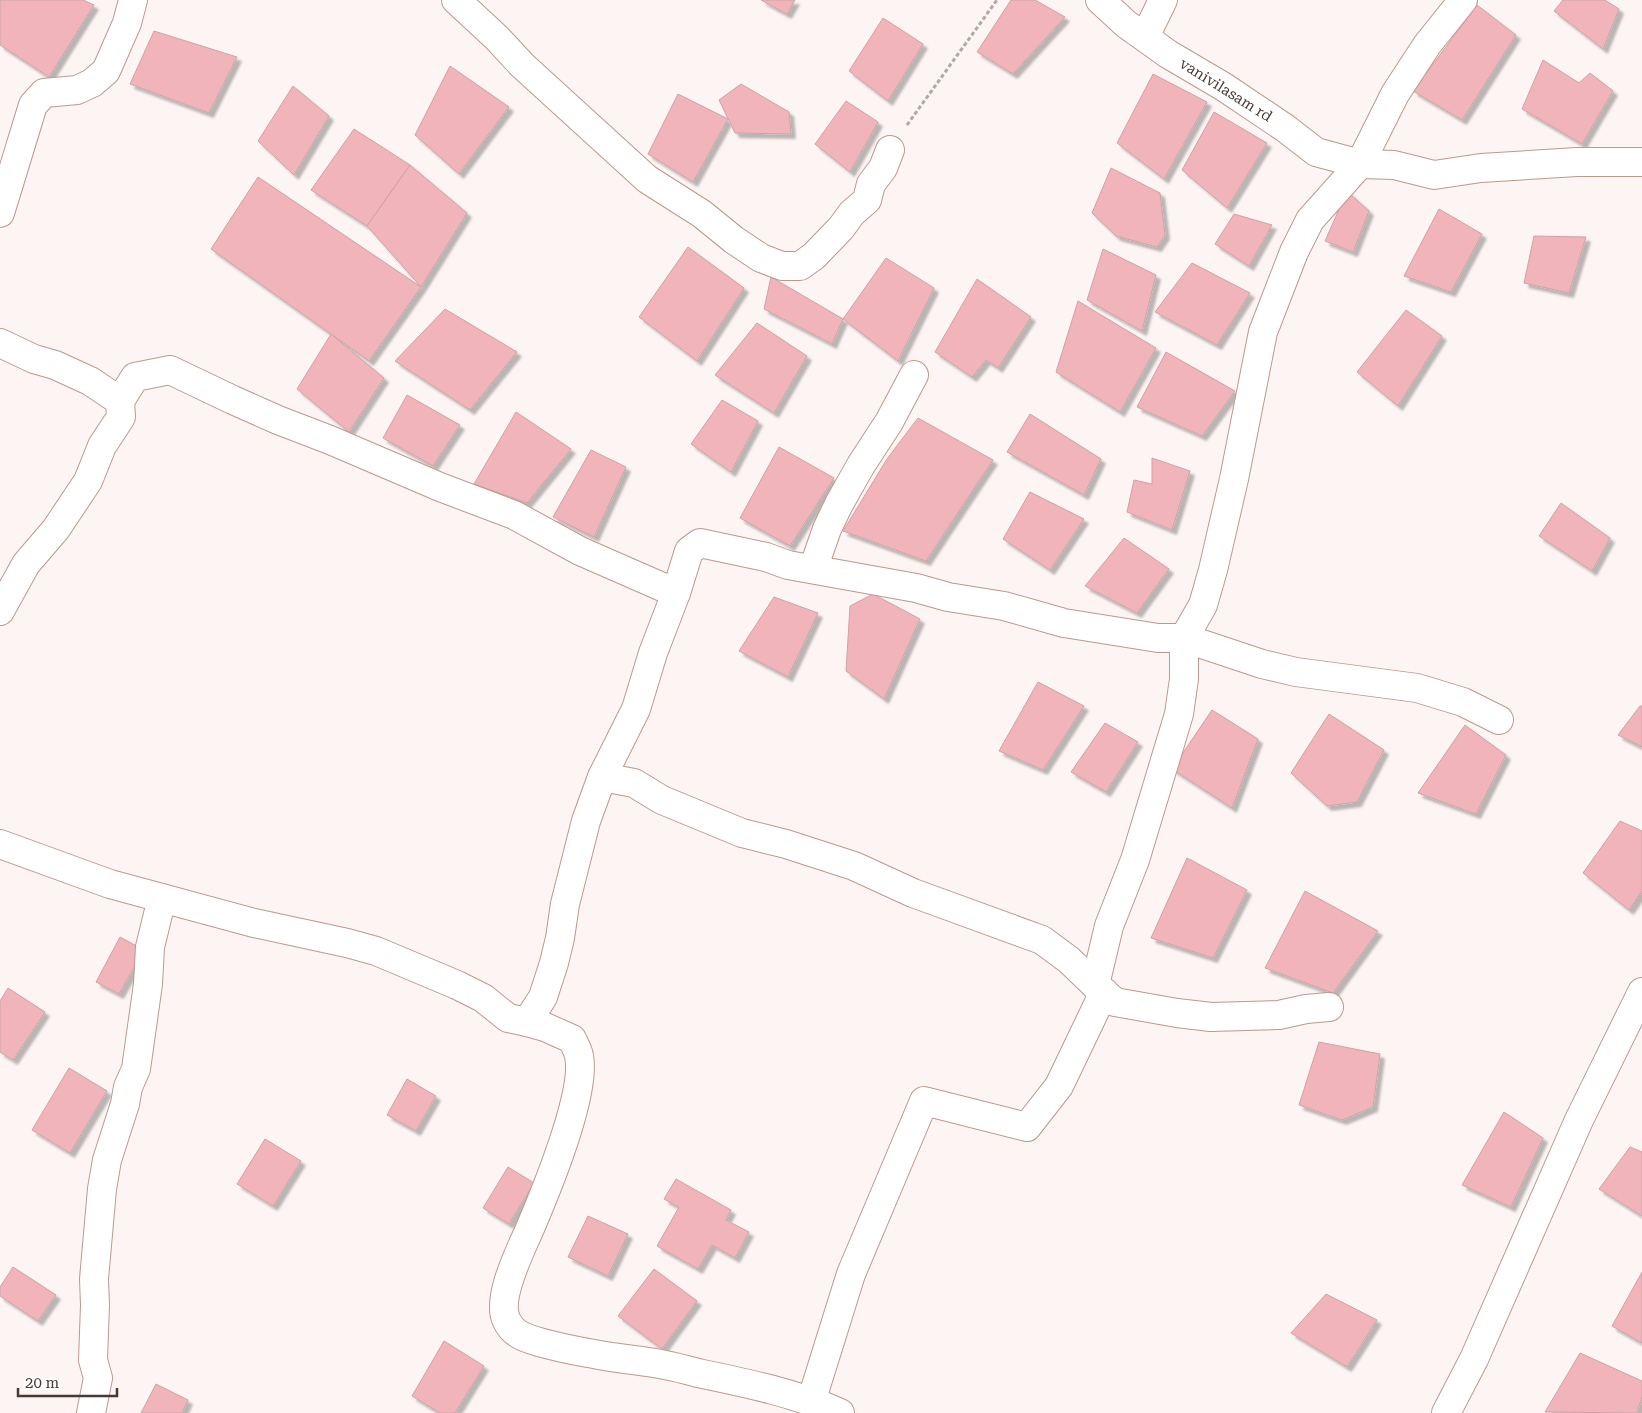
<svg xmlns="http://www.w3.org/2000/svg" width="1642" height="1413" font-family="'Roboto Serif',serif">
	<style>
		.building { fill: #f1b4ba; stroke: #cba3a7; filter: url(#shadow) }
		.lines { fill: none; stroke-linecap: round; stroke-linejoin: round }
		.minor-casing { stroke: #bd988e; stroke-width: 30 }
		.path { stroke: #b2a8a5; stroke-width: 3; stroke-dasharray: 4 2.5; stroke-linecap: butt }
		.minor { stroke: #fff; stroke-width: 28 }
		.labels { text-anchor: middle; stroke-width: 4.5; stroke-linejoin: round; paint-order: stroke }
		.street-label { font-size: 15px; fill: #483935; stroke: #fff }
	</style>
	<defs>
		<filter id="shadow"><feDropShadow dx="4.5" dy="4.5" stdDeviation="1" flood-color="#0004"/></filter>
	</defs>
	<rect width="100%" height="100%" fill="#fdf5f3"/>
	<g class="building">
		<path d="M0 0H83L94 5 49 77 0 45Z"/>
		<path d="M761 0H795L787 14Z"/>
		<path d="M1011 0H1035L1065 17 1013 74 977 52Z"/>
		<path d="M1563 0H1605L1619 9 1603 49 1554 11Z"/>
		<path d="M1477 5 1516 35 1462 120 1413 91Z"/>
		<path d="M883 18 923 44 888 101 849 71Z"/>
		<path d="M154 31 237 57 209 113 130 84Z"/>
		<path d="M1543 60 1579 83 1590 73 1613 91 1582 144 1522 109Z"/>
		<path d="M450 66 509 107 459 174 415 135Z"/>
		<path d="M1153 74 1207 102 1164 179 1117 143Z"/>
		<path d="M741 84 789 112 791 134 735 133 719 100Z"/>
		<path d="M293 86 329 116 294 175 258 141Z"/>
		<path d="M678 94 728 119 693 182 648 154Z"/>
		<path d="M846 101 878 122 850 172 815 144Z"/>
		<path d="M1214 112 1267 143 1227 208 1182 170Z"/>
		<path d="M354 129 410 165 367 226 311 190Z"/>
		<path d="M410 165 467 213 421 287 367 226Z"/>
		<path d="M1111 168 1160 193 1165 235 1157 247 1116 236 1092 213Z"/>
		<path d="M258 177 421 287 369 361 211 249Z"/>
		<path d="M1347 191 1369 211 1353 252 1325 241Z"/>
		<path d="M1439 209 1482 234 1451 292 1404 276Z"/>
		<path d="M1234 214 1272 225 1249 266 1215 244Z"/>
		<path d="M1534 236 1586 237 1569 293 1524 283Z"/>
		<path d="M688 247 744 288 697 361 639 317Z"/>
		<path d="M1103 249 1156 275 1142 331 1087 300Z"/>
		<path d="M886 258 934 288 898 361 843 319Z"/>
		<path d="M1192 263 1250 293 1217 345 1155 312Z"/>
		<path d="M771 277 843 319 832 344 764 309Z"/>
		<path d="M977 279 1031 317 998 368 986 360 972 377 935 352Z"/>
		<path d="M1078 301 1156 348 1120 412 1056 372Z"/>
		<path d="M445 309 517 352 470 410 395 361Z"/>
		<path d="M1406 310 1442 336 1398 406 1357 372Z"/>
		<path d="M757 323 807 356 774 413 715 375Z"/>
		<path d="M331 334 384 378 349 432 297 389Z"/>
		<path d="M1166 352 1235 391 1202 436 1137 407Z"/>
		<path d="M407 395 460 425 433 466 383 438Z"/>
		<path d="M722 400 758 421 731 472 691 444Z"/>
		<path d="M516 412 571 449 527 503 474 484Z"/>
		<path d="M1030 414 1101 459 1084 495 1007 452Z"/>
		<path d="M918 418 993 460 926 561 843 531 887 459Z"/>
		<path d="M779 447 834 478 790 546 740 518Z"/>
		<path d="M591 450 626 467 594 537 553 517Z"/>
		<path d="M1152 458 1190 471 1172 530 1127 512 1134 480 1152 484Z"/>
		<path d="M1030 492 1084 519 1050 570 1003 539Z"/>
		<path d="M1561 503 1610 538 1592 571 1539 536Z"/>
		<path d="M1124 538 1169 569 1137 613 1085 586Z"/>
		<path d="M873 594 920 619 884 699 846 671 850 606Z"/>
		<path d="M774 597 818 613 788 677 739 651Z"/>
		<path d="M1038 682 1084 706 1043 770 999 751Z"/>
		<path d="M1640 706H1642V747L1618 735Z"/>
		<path d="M1212 710 1258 739 1232 808 1172 769Z"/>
		<path d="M1329 714 1384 750 1357 802 1327 806 1291 773Z"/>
		<path d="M1105 723 1138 742 1106 792 1071 772Z"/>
		<path d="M1465 725 1506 755 1476 814 1418 793Z"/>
		<path d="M1620 821 1642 831V891L1629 910 1583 873Z"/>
		<path d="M1187 858 1247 890 1213 958 1151 938Z"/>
		<path d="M1305 891 1378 931 1333 993 1265 968Z"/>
		<path d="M120 937 144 950 119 994 96 982Z"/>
		<path d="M8 988 45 1012 13 1060 0 1052V1001Z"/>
		<path d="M1319 1042 1380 1054 1373 1107 1342 1120 1299 1105Z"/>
		<path d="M69 1068 107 1091 70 1153 32 1130Z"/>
		<path d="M407 1079 436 1096 416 1131 387 1115Z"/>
		<path d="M1504 1112 1543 1138 1511 1207 1462 1185Z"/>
		<path d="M265 1139 301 1161 273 1206 237 1184Z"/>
		<path d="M1630 1147 1642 1152V1216L1599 1189Z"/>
		<path d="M508 1167 534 1183 509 1224 483 1208Z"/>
		<path d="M676 1179 731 1210 726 1220 749 1232 735 1258 712 1245 698 1269 657 1246 679 1207 664 1199Z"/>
		<path d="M588 1216 628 1234 608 1276 568 1257Z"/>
		<path d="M13 1267 56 1295 38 1321 0 1296V1287Z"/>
		<path d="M654 1269 697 1301 662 1349 618 1316Z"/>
		<path d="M1642 1272V1343L1612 1326Z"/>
		<path d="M1326 1294 1377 1320 1347 1367 1291 1333Z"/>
		<path d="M444 1341 484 1366 455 1413H440L412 1396Z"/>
		<path d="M1580 1353 1642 1381V1397L1637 1413 1545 1412Z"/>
		<path d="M156 1384 188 1400 182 1413H141Z"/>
	</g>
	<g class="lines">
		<defs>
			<g id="minor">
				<path d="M456 0 497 38 522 65 647 179 702 214 734 240 761 258 782 266H800L814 256 841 228 852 213 867 200 871 184 883 168 890 150"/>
				<path d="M1100 0 1126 24 1168 54 1224 87 1285 128 1316 152 1360 164 1394 165 1434 175 1481 168 1577 162H1642"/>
				<path d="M1145 37 1163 0"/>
				<path d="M0 213 33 105 44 93 77 90 92 83 106 71 127 23 133 0"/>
				<path d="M0 343 34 359 55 365 90 381 120 401 121 417 102 446 88 481 56 529 26 564 0 611"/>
				<path d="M120 401 135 377 170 370 233 400 278 420 330 440 440 487 514 515 580 551 676 593"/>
				<path d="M813 569 827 529 839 504 861 465 889 422 914 375"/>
				<path d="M602 777 634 783 662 800 742 833 786 844 854 866 913 893 1042 940 1069 960 1095 985"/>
				<path d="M0 844 110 884 254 923 347 943 376 951 457 985 483 998 508 1018 527 1022 543 997 554 963 560 938 565 904 586 821 602 777 636 709 653 653 676 593 689 551 700 543 766 557 788 565 916 588 948 597 1004 606 1064 623 1158 638H1184L1203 605 1213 570 1234 479 1263 332 1294 252 1310 220 1360 164 1395 94 1427 45 1463 0"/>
				<path d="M1329 1007 1306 1009 1279 1015 1211 1017 1177 1013 1115 1002 1095 985 1109 926 1135 860 1179 714 1184 679V638L1262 664 1296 672 1417 688 1463 702 1499 720"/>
				<path d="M527 1022 545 1027 572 1039C574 1044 578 1050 579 1056 587 1093 544 1196 528 1233 519 1253 497 1298 506 1319 512 1334 525 1338 539 1342 557 1347 576 1351 594 1354 617 1359 642 1360 665 1365 676 1367 687 1370 698 1373 746 1383 795 1393 840 1413"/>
				<path d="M811 1402 851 1274 924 1101 1027 1127 1059 1086 1104 992"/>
				<path d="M91 1413 98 1378 93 1360 95 1305 94 1279 102 1189 107 1160 125 1104 128 1087 136 1069 148 984 150 947 162 898"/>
				<path d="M1446 1413 1474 1359 1579 1120 1642 992"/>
			</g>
		</defs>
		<use href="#minor" class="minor-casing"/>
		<path class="path" d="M907 125 997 0"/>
		<use href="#minor" class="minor"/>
	</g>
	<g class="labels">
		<g class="street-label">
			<text transform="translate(1226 90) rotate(32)" y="5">vanivilasam rd</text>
		</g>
	</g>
	<path d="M18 1388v8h99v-8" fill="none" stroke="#483935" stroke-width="2.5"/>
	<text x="25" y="1388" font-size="15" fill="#483935" stroke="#ffffff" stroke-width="4" paint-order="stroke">20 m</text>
</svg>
